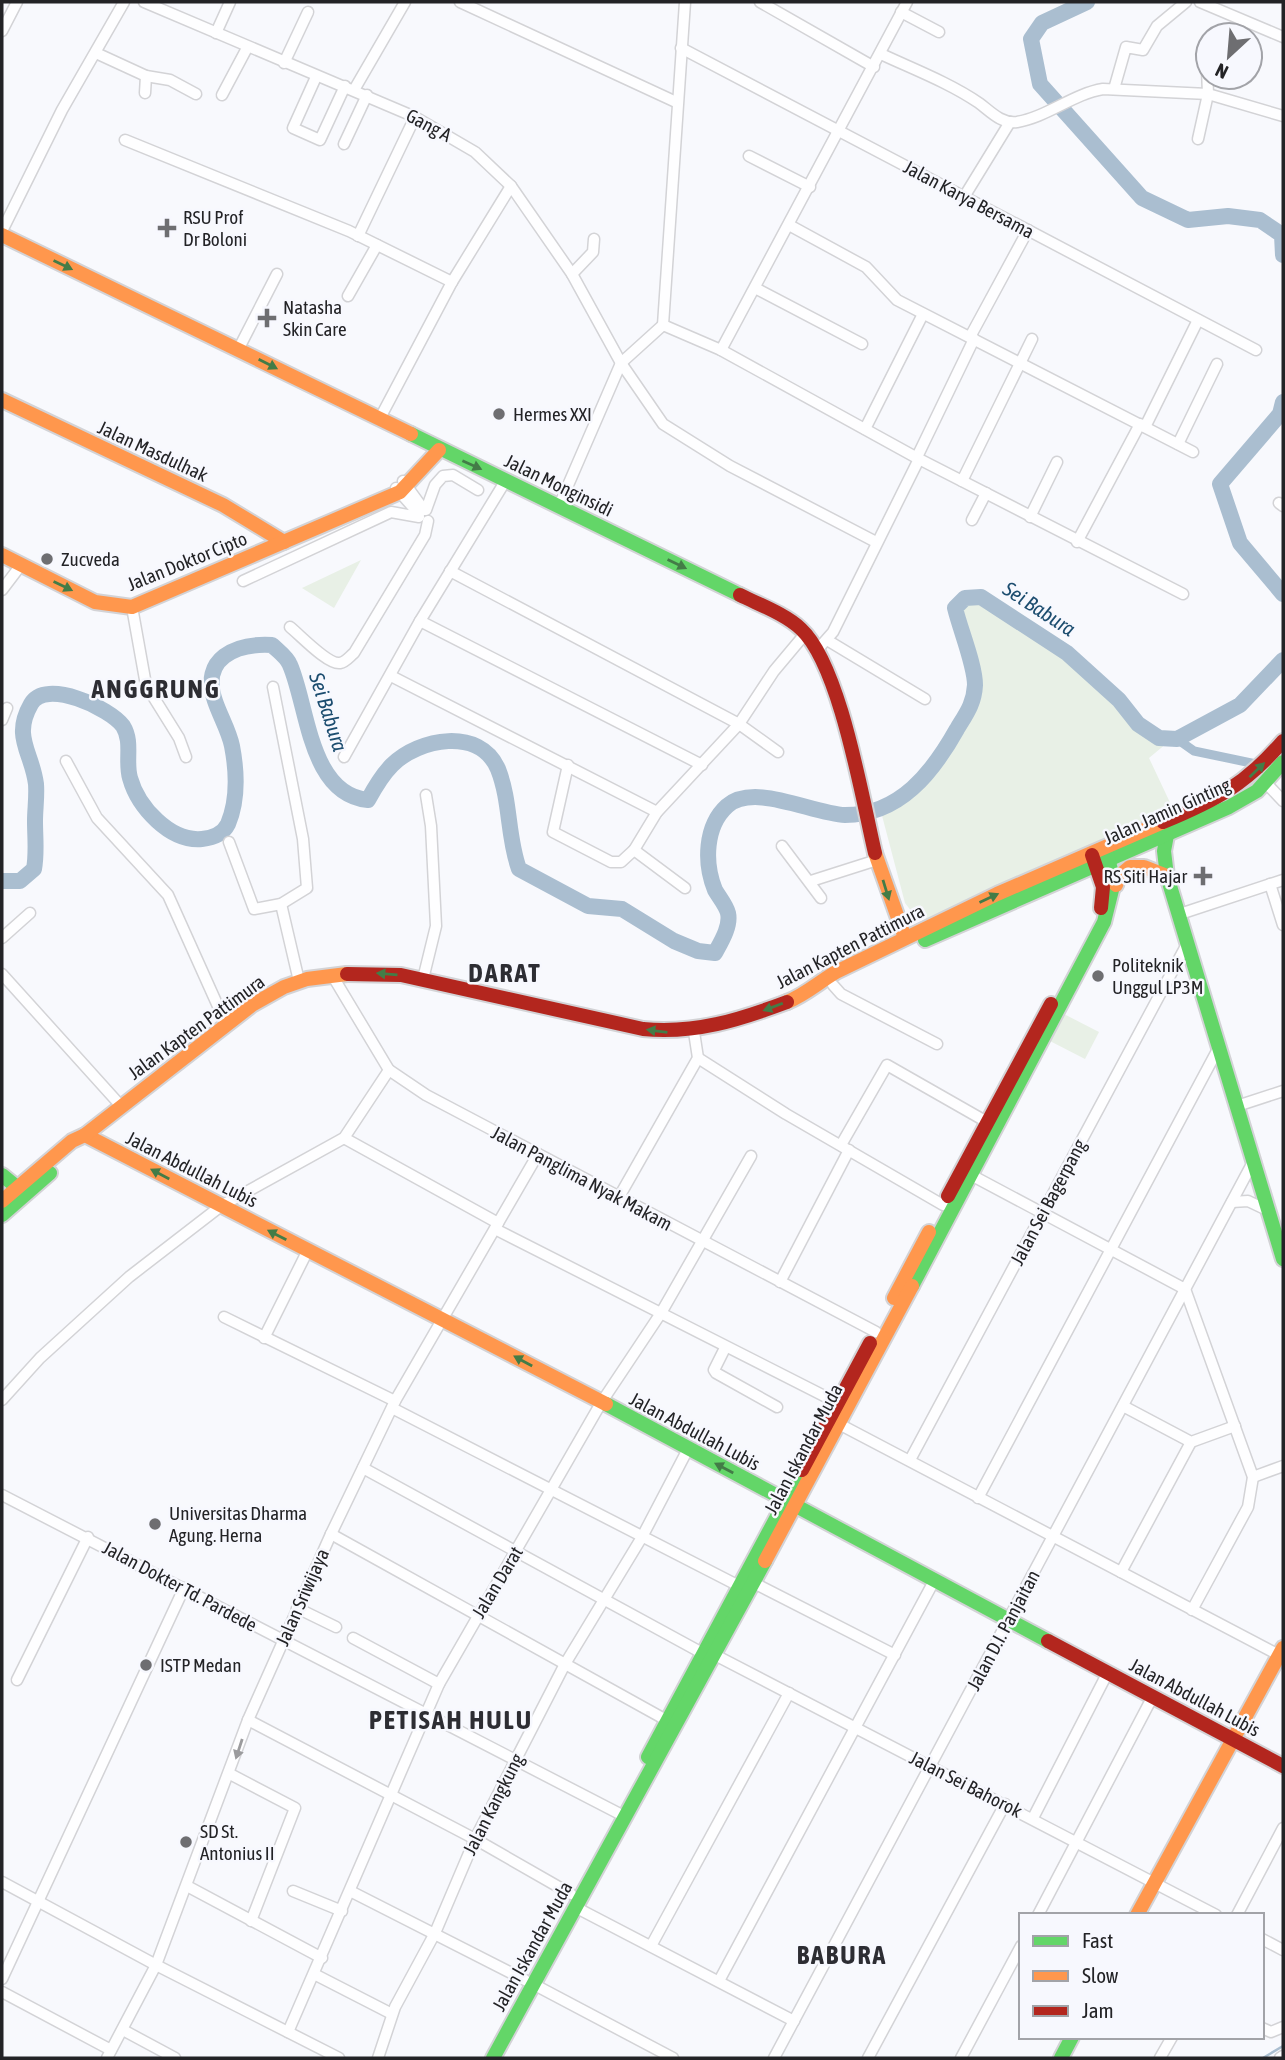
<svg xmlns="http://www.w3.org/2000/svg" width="1285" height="2060" font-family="'Asap Condensed',sans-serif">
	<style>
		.green { fill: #e8f0e6 }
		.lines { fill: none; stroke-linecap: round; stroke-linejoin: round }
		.stream { stroke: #aabed0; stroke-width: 2.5 }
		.canal { stroke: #aabed0; stroke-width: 9 }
		.river { stroke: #aabed0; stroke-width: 16 }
		.street-casing { stroke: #d3d3d6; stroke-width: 13 }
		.fast-casing { stroke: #d3d3d6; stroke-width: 18 }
		.slow-casing { stroke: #d3d3d6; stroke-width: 18 }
		.jam-casing { stroke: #d3d3d6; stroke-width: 18 }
		.street { stroke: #fefeff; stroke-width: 10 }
		.fast { stroke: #63d668; stroke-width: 14 }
		.slow { stroke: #ff974d; stroke-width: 14 }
		.jam { stroke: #b3261e; stroke-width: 14 }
		.oneway { fill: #437c47 }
		.oneway2 { fill: #9b9b9d }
		.poi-dot { fill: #6e6e71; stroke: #f7f8fe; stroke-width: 2.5 }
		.labels { text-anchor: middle; stroke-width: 5; stroke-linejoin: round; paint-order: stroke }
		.street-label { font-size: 19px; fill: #232326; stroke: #f7f8fe }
		.poi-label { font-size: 19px; fill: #232326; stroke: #f7f8fe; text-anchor: start }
		.water-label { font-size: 21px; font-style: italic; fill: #1c4d6f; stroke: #f7f8fe }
		.district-label { font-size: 26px; font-weight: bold; letter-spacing: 2px; fill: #2d2d33; stroke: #f7f8fe }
	</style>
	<rect width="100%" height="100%" fill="#f8f9fd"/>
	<g class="green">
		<path d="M361 560 334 608 302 588Z"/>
		<path d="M981 597 1071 656 1167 743 1149 758 1174 811 930 920 915 916 905 903 880 808C917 802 972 721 975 686 976 666 961 628 955 608Z"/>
		<path d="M1060 1012 1099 1032 1085 1059 1046 1039Z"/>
	</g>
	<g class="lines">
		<path class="stream" d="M1263 2058 1283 2046"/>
		<path class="canal" d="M1177 739 1194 751 1256 764"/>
		<g class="river">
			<path d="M1087 2 1042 23 1031 39 1040 84 1142 198 1188 220 1228 216 1260 220 1282 235 1283 255"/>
			<path d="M1283 402 1280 414 1220 484 1240 543 1283 594"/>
			<path d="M2 881H20L34 869C37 853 35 838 35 821 35 809 37 797 36 784 32 752 12 737 31 704 45 678 110 708 123 726 133 742 125 761 130 778 138 807 170 842 202 839 212 838 223 834 228 824 238 800 237 772 232 746 229 731 220 716 215 701 200 658 236 643 272 645 278 651 287 657 290 665 308 706 309 794 368 800 375 787 382 775 392 765 419 738 480 727 498 769 511 802 507 836 519 869L588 906 622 909 674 941 698 951 715 953C721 942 731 926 728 913 726 905 719 897 715 890 704 863 705 826 727 806 754 782 813 814 845 815 900 815 933 772 957 729 966 714 974 704 975 685 975 665 960 629 955 608L965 598 981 597 1067 653 1119 700 1138 724 1159 738 1177 739 1240 705 1283 660"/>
		</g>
		<defs>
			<g id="street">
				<path d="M144 2 415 117 475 152 511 186 572 274 621 363 663 424 730 466 876 542"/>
				<path d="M460 2 676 102"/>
				<path d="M760 2 874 67"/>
				<path d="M1200 2 1283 37"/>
				<path d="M901 12 939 32"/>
				<path d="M2 31 17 2"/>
				<path d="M216 33 230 2"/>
				<path d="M681 48 1256 350"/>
				<path d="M96 53 146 76 170 80 196 94"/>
				<path d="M881 54C913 69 950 83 979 103 990 111 1001 124 1017 122 1047 117 1073 94 1103 89L1208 94 1283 116"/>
				<path d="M284 63 308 12"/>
				<path d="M316 77 293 128 320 140 345 86"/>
				<path d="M1114 89 1126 47 1143 50 1157 26 1186 2"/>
				<path d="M354 90 405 2"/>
				<path d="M145 93 146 76"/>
				<path d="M222 95 247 48"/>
				<path d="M1198 139 1208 94 1207 69"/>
				<path d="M125 140 349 231 452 282"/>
				<path d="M344 144 367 95"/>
				<path d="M749 156 810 187"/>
				<path d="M964 197 1010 122"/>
				<path d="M789 225 866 267 897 300 1193 452"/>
				<path d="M2 231 62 110 124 2"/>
				<path d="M358 236 415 117"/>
				<path d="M572 274 593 252 594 239"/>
				<path d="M755 288 862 344"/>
				<path d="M348 296 377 245"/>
				<path d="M663 325 685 2"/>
				<path d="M970 337 1028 230"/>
				<path d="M238 350 277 274"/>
				<path d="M721 350 907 2"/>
				<path d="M379 420 452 282 511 186"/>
				<path d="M1145 427 1198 320"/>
				<path d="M865 429 923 314"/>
				<path d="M1178 444 1217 364"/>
				<path d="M917 457 974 339"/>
				<path d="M403 481 424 510"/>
				<path d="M962 481 1032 339"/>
				<path d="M396 488 419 514"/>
				<path d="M1279 503 1283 506"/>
				<path d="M559 506 621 363 663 325 721 350 919 459 1183 594"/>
				<path d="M426 510 435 485 443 476 453 475 478 490"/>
				<path d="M1030 517 1057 462"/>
				<path d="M972 520 986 493"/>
				<path d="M1077 542 1140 424"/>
				<path d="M450 571 739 724 778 752"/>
				<path d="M243 581 391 512 419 517"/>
				<path d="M2 590 21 565"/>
				<path d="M132 607 146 685 179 738 186 757"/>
				<path d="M420 621 702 765"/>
				<path d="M290 627C300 635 328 665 340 663 346 662 350 656 354 653L425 535 428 521"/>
				<path d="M827 640 925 699"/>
				<path d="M818 649 833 632 919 459"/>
				<path d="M391 676 657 812"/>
				<path d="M2 720 7 708"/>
				<path d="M344 757 420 621 506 480"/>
				<path d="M66 761 97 818 168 895 226 1024"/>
				<path d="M568 765 553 832 611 862H621L634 850 657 812 739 724 774 671 805 634"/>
				<path d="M1265 782 1283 801"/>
				<path d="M229 842 254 909 281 904 307 888 303 839 273 687"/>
				<path d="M782 846 821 898"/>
				<path d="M634 850 685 888"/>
				<path d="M811 881 877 860"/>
				<path d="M1270 884 1283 925"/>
				<path d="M281 904 299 981"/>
				<path d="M1180 914 1283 880"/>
				<path d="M2 938 30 913"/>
				<path d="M2 974 121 1106"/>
				<path d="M332 975 389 1070 426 1095 876 1332"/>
				<path d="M423 979 436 926 431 826 426 795"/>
				<path d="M833 985 841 994 937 1044"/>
				<path d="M698 1058 786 1114 943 1205"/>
				<path d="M1237 1106 1283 1091"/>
				<path d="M344 1138 498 1223"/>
				<path d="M841 1145 887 1065 987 1122"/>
				<path d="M971 1175 1185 1289 1253 1477 1248 1507 1192 1610"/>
				<path d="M619 1197 698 1058 694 1032"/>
				<path d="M1232 1202 1248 1201 1267 1210"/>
				<path d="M495 1229 838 1403"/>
				<path d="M780 1282 849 1150"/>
				<path d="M224 1317 395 1401"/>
				<path d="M264 1338 308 1250"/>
				<path d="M725 1348 714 1370 716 1373 777 1407"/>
				<path d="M2 1400 40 1358 129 1277 221 1206 344 1138 389 1070"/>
				<path d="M1123 1406 1191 1442 1235 1426"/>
				<path d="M392 1408 739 1586"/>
				<path d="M839 1424 1279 1655"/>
				<path d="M910 1460 1187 944"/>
				<path d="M363 1468 704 1654"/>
				<path d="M1253 1477 1283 1466"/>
				<path d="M2 1495 618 1813"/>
				<path d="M978 1498 1218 1049"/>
				<path d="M331 1534 668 1721"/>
				<path d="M1121 1572 1191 1442"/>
				<path d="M754 1583 895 1655"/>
				<path d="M297 1608 336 1627"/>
				<path d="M353 1638 439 1684"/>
				<path d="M715 1655 1216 1915"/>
				<path d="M17 1680 88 1537"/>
				<path d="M248 1720 475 1839 571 1894"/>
				<path d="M230 1774 295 1808 251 1921"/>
				<path d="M1033 1818 1108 1672"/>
				<path d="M2 1882 156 1965 339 2058"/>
				<path d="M187 1886 322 1958"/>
				<path d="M293 1891 342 1911"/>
				<path d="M350 1891 525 1980"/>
				<path d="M575 1907 794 2021"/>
				<path d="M1038 1915 1153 1696"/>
				<path d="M1237 1915 1283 1828"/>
				<path d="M1262 1939 1283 1950"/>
				<path d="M651 1946 789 1693"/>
				<path d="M314 1974 392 2014"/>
				<path d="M2 1979 184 1588"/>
				<path d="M719 1981 934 1581"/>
				<path d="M533 1984 673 2058"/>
				<path d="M2 1992 111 2050"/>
				<path d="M1262 2028 1271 2032 1283 2027"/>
				<path d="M123 2030 175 2058"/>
				<path d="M288 2032 439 1684 601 1403 661 1313 751 1156"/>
				<path d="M107 2058 156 1965 248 1720 331 1534 395 1401 538 1154"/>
				<path d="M378 2058 395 2007 435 1933 475 1839 565 1664 642 1537 688 1449"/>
				<path d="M774 2058 1253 1162"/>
				<path d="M868 2058 1005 1804"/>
				<path d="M961 2058 1021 1946"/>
				<path d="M1160 2058 1172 2037"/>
				<path d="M1280 2058 1283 2056"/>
			</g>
			<g id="fast">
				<path d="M411 434 740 595"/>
				<path d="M1167 835 1164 851 1167 876 1283 1259"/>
				<path d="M925 940 1229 807 1257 791 1283 762"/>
				<path d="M2 1175 24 1193"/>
				<path d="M2 1215 50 1173"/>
				<path d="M912 1286 1104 922 1114 882 1106 850"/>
				<path d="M606 1404 1048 1641"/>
				<path d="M648 1757 802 1470"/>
				<path d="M493 2058 765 1561"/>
				<path d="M1061 2058 1072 2037"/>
			</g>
			<g id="slow">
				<path d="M2 235 411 434"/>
				<path d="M2 400 223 505 284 542"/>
				<path d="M2 555 95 602 132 607 400 492 439 450"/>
				<path d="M875 853 905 938"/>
				<path d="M1116 885 1119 876 1130 867H1144L1167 876"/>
				<path d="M787 1002C805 995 819 982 836 972L997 894 1163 822"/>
				<path d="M85 1135 606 1404"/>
				<path d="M2 1201 72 1141 85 1135 252 1005 284 987 307 979 347 974"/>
				<path d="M894 1298 929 1232"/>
				<path d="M765 1561 912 1286"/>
				<path d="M1137 1915 1283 1648"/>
			</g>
			<g id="jam">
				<path d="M740 595C760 605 785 614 801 629 840 665 862 798 875 853"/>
				<path d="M1163 822C1216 800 1245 785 1283 741"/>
				<path d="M1092 855 1103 887 1101 908"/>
				<path d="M347 974 401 975 643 1029C695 1034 739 1020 787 1002"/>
				<path d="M948 1196 1051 1004"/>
				<path d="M802 1470 870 1343"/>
				<path d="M1048 1641 1283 1766"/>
			</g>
		</defs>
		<use href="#street" class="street-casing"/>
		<use href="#fast" class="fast-casing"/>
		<use href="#slow" class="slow-casing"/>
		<use href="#jam" class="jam-casing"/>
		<use href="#street" class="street"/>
		<use href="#fast" class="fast"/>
		<use href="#slow" class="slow"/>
		<use href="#jam" class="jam"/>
	</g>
	<defs><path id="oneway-solid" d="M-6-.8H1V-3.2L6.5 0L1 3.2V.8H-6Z" transform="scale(1.75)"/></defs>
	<g class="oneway">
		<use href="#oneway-solid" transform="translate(63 265) rotate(26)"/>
		<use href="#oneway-solid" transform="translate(268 364) rotate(27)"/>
		<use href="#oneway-solid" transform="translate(472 465) rotate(24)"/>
		<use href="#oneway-solid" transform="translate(677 564) rotate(26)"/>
		<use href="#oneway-solid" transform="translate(63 586) rotate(26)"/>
		<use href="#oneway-solid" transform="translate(1257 770) rotate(-44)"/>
		<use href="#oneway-solid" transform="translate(886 890) rotate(73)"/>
		<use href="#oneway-solid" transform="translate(989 898) rotate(-25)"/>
		<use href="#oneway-solid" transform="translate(387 974) rotate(-175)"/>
		<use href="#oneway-solid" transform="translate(773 1007) rotate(159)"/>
		<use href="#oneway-solid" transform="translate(657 1031) rotate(-173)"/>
		<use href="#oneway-solid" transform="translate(160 1174) rotate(-152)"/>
		<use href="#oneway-solid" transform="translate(277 1235) rotate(-153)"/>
		<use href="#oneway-solid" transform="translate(523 1361) rotate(-151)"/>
		<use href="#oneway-solid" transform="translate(724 1468) rotate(-152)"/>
	</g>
	<use class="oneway2" href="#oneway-solid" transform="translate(239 1749) rotate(108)"/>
	<g class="poi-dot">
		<path d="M163.5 217.5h7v7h7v7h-7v7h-7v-7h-7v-7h7z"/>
		<path d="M263.5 307.5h7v7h7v7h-7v7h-7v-7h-7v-7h7z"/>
		<circle cx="499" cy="414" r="7"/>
		<circle cx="47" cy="559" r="7"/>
		<path d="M1199.5 865.5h7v7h7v7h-7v7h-7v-7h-7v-7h7z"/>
		<circle cx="1098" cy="976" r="7"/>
		<circle cx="155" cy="1524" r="7"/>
		<circle cx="146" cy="1665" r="7"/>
		<circle cx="186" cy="1842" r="7"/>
	</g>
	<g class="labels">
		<g class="street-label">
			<text transform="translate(429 125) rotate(28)" y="7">Gang A</text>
			<text transform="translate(969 199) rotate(28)" y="7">Jalan Karya Bersama</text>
			<text transform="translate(153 451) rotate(25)" y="7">Jalan Masdulhak</text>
			<text transform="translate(559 485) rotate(26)" y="7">Jalan Monginsidi</text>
			<text transform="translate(187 561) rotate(-22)" y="7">Jalan Doktor Cipto</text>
			<text transform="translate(1167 811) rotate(-24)" y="7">Jalan Jamin Ginting</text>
			<text transform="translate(850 946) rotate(-27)" y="7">Jalan Kapten Pattimura</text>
			<text transform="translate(196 1027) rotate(-36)" y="7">Jalan Kapten Pattimura</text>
			<text transform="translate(192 1169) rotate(27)" y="7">Jalan Abdullah Lubis</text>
			<text transform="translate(582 1178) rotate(28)" y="7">Jalan Panglima Nyak Makam</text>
			<text transform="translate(1048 1202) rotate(-62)" y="7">Jalan Sei Bagerpang</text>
			<text transform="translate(695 1431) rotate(28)" y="7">Jalan Abdullah Lubis</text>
			<text transform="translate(803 1449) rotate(-62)" y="7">Jalan Iskandar Muda</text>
			<text transform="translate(497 1582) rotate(-59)" y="7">Jalan Darat</text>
			<text transform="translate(180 1586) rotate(28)" y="7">Jalan Dokter Td. Pardede</text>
			<text transform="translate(302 1597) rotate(-66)" y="7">Jalan Sriwijaya</text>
			<text transform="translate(1003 1630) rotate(-62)" y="7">Jalan D.I. Panjaitan</text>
			<text transform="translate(1195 1697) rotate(28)" y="7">Jalan Abdullah Lubis</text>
			<text transform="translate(966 1784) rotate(27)" y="7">Jalan Sei Bahorok</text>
			<text transform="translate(493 1804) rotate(-63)" y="7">Jalan Kangkung</text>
			<text transform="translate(532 1946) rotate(-61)" y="7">Jalan Iskandar Muda</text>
		</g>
		<g class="poi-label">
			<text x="183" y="224">RSU Prof<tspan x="183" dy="22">Dr Boloni</tspan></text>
			<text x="283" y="314">Natasha<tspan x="283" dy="22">Skin Care</tspan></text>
			<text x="513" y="421">Hermes XXI</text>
			<text x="61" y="566">Zucveda</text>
			<text x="1187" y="883" text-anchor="end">RS Siti Hajar</text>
			<text x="1112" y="972">Politeknik<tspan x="1112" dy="22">Unggul LP3M</tspan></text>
			<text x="169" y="1520">Universitas Dharma<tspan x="169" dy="22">Agung. Herna</tspan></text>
			<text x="160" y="1672">ISTP Medan</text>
			<text x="200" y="1838">SD St.<tspan x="200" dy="22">Antonius II</tspan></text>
		</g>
		<g class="water-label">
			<text transform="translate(1039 609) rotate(33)" y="7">Sei Babura</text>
			<text transform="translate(328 712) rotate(72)" y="7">Sei Babura</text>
		</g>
		<g class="district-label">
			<text x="156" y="698">ANGGRUNG</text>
			<text x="505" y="982">DARAT</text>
			<text x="451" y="1729">PETISAH HULU</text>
			<text x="842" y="1964">BABURA</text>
		</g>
	</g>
	<rect width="1285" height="2060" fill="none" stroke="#232326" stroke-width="7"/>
	<rect x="1019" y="1913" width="245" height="126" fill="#f7f8fe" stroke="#a2a3a8" stroke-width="2"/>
	<rect x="1033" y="1936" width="35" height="10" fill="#63d668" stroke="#a2a3a8" stroke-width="2"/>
	<text x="1082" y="1948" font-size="21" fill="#232326">Fast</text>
	<rect x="1033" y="1971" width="35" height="10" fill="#ff974d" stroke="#a2a3a8" stroke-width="2"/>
	<text x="1082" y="1983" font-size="21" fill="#232326">Slow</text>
	<rect x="1033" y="2006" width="35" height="10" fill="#b3261e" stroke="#a2a3a8" stroke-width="2"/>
	<text x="1082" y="2018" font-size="21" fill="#232326">Jam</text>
	<g transform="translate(1229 56) rotate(206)"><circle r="33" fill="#f7f8fe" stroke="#a2a3a8" stroke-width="2"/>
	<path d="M0-5L12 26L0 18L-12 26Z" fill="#6e6e71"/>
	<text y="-10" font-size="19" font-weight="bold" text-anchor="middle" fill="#232326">N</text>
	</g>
</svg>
